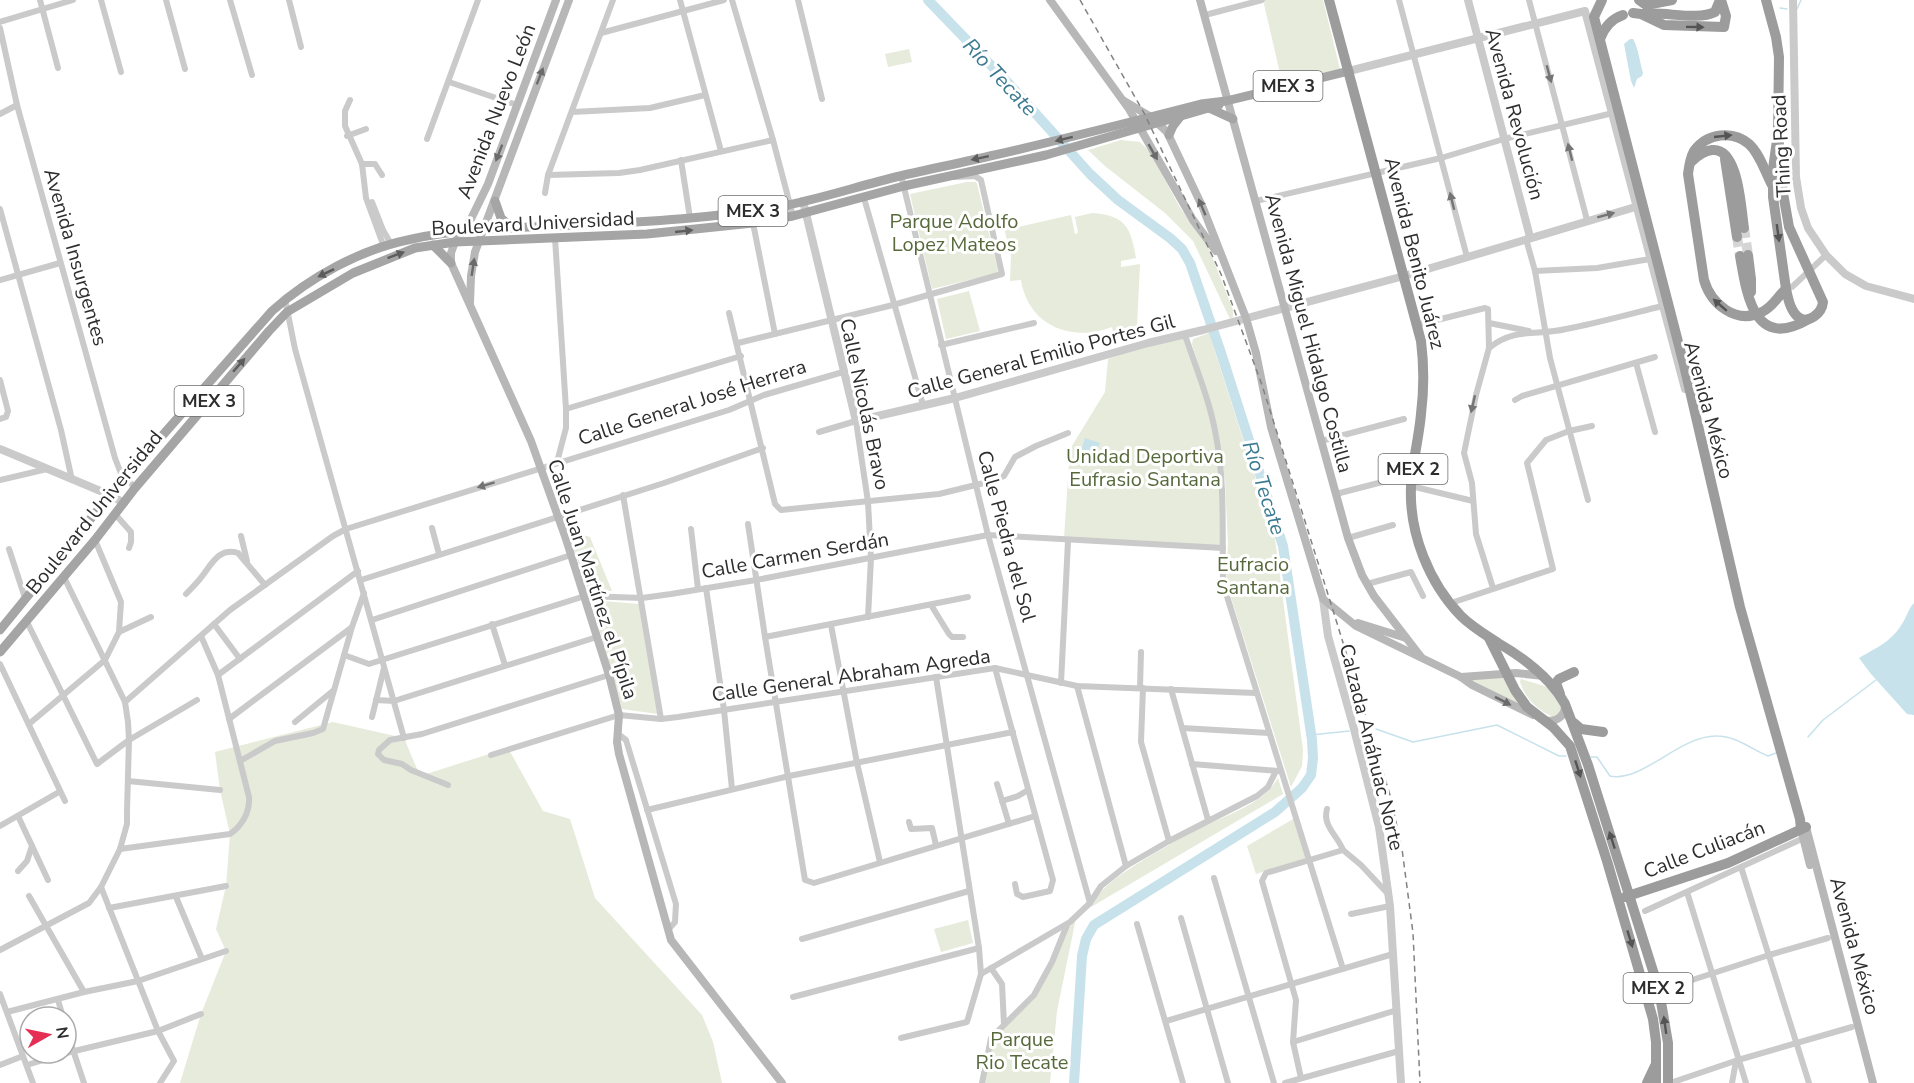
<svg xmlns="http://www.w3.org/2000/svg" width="1914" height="1083" font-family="'Nunito Sans',sans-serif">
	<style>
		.green { fill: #e6ebdb }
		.water { fill: #c7e2eb }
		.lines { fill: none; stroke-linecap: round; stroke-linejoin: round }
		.stream { stroke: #c7e2eb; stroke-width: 1.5 }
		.river { stroke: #c7e2eb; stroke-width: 10 }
		.trunk-tunnel { stroke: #d5d5d5; stroke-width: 10; stroke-dasharray: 10 5; stroke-linecap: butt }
		.minor { stroke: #cacaca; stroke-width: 6 }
		.tertiary { stroke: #cacaca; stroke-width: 8 }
		.secondary { stroke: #b7b7b7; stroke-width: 8 }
		.primary { stroke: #a5a5a5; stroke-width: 9 }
		.trunk { stroke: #9c9c9c; stroke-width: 10 }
		.rail { stroke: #828282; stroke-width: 1.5; stroke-dasharray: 6 4.5; stroke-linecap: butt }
		.oneway { fill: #545454 }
		.oneway2 { fill: #747474 }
		.oneway3 { fill: #6b6b6b }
		.oneway4 { fill: #5d5d5d }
		.labels { text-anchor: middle; stroke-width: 6; stroke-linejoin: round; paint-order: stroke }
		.shield { fill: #fff; stroke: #6c6c6c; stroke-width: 1.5 }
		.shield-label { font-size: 18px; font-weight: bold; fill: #2d2d2d }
		.street-label { font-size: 20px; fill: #2d2d2d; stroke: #fff }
		.park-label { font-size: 20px; fill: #57693b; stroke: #fff }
		.water-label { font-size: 21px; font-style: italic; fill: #3b7a90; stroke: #fff }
	</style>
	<rect width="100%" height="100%" fill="#fff"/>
	<g class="green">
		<path d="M1265 0H1323L1340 69 1282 82 1264 4Z"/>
		<path d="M909 49 912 62 888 67 885 54Z"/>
		<path d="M1121 140 1140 142 1150 152 1179 206 1209 249 1233 310V317L1230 319 1193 241 1165 213 1105 166 1088 150Z"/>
		<path d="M967 182H976L977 184 998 271 997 273 932 289 910 194Z"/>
		<path d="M1092 213C1125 215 1131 227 1136 258L1121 261V267L1140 264 1137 326 1113 332 1112 327C1071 343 1028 325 1021 280L1010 281 1011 256 1004 228 1010 229 1071 215 1075 234 1078 233 1075 217Z"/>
		<path d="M969 291 980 331 946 339 937 299Z"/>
		<path d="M1209 333 1275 539 1303 750 1302 766 1291 787 1226 582 1228 544 1225 482 1220 445 1221 546 1064 538 1070 449 1105 392 1108 359 1148 345 1188 336 1214 418 1192 344 1193 339Z"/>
		<path d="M576 515 580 534 590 537 612 591 588 590 564 521Z"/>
		<path d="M591 600 639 604 658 714 622 709Z"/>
		<path d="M1507 677 1524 706 1466 680Z"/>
		<path d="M1521 679 1548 687 1562 708 1561 714 1553 717C1536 709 1526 699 1520 682Z"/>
		<path d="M333 722 404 738 420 776 508 748 543 811 570 819 595 898 702 1015 713 1042 722 1083H180L201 1014 226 951 216 929 226 886 230 834 220 790 215 752Z"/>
		<path d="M1278 778 1283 794 1091 907C1095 902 1097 896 1101 892 1115 874 1180 838 1202 827 1229 814 1263 804 1278 778Z"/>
		<path d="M1295 818 1307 858 1256 874 1247 846Z"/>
		<path d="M1076 918 1057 1011 1050 1083H982L993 1036 1027 1005 1064 934Z"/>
		<path d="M968 920 973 943 941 952 934 929Z"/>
	</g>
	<g class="water">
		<path d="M1630 39H1633C1638 47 1640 63 1643 73L1642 76 1637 79 1634 88 1631 81 1624 44Z"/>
		<path d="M1085 438 1100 443 1092 464 1078 459Z"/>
		<path d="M1914 603V715L1907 714 1871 674 1859 658C1877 647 1890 643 1902 624 1907 617 1908 609 1914 603Z"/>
	</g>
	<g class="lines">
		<g class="stream">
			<path d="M1780 8 1787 9"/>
			<path d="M1797 9 1801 0"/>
			<path d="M1376 729 1413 742 1497 725 1559 756H1566"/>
			<path d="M1311 735 1349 731"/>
			<path d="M1808 737 1823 720 1876 680"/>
			<path d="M1591 757H1597L1610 776C1642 783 1680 735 1717 736 1736 736 1751 749 1768 756L1776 753"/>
		</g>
		<path class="river" d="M928 0 1010 85 1090 174 1118 200 1170 238 1182 249 1190 263 1221 353 1283 546 1312 740 1313 758 1311 775 1302 788 1275 812 1094 925 1086 939 1082 956 1074 1083"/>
		<g class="trunk-tunnel">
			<path d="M1744 228 1748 255"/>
			<path d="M1737 237 1740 256"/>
		</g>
		<g class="minor">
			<path d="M40 0 58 68"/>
			<path d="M101 0 121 72"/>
			<path d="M166 0 185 69"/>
			<path d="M230 0 252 75"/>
			<path d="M289 0 301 47"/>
			<path d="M680 0 721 151"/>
			<path d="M732 0 773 140 793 216"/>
			<path d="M798 0 822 99"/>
			<path d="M1399 0 1467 257"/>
			<path d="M1529 0 1587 220"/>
			<path d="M1205 15 1262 0"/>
			<path d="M0 22 73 0"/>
			<path d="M0 28 17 105 115 458 120 471 135 488"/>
			<path d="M601 33 724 0"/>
			<path d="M449 82 517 105"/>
			<path d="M350 100 345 111V126L362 164 366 198 384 247"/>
			<path d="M572 112 650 108 705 95"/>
			<path d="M0 114 17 105"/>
			<path d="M347 136 366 129"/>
			<path d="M427 139 478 0"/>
			<path d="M681 160 690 218"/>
			<path d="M362 164H375L382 175"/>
			<path d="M548 175 619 173 640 170 773 140"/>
			<path d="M901 175 988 535 1090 903"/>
			<path d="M545 193 548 175 613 0"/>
			<path d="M864 198 923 405"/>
			<path d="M1256 201 1441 158 1504 139 1613 113"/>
			<path d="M372 202 383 230 391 244"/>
			<path d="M0 209 61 430 72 480"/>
			<path d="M753 223 775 334"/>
			<path d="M555 238 566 409V428L557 462"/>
			<path d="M1526 239 1535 271 1550 358 1588 500"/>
			<path d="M1535 271 1597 268 1650 259"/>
			<path d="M0 280 60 263"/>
			<path d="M1786 289 1792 287 1826 255"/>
			<path d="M285 299 295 349 404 738"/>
			<path d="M729 313 775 504 781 510 939 494 992 481 1004 476 1015 457 1036 446 1068 433"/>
			<path d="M1489 323 1529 331"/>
			<path d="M1417 325 1485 308 1488 309 1489 348 1476 395 1464 453 1472 483 1476 534 1493 588"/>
			<path d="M1185 335C1196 368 1210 401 1216 436 1225 482 1222 531 1223 578L1225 590 1343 969"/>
			<path d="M738 343 893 305 1002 274 981 180 975 176 955 177"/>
			<path d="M941 345 1034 323"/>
			<path d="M1489 348C1515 327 1537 336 1566 329 1598 323 1630 314 1662 306"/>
			<path d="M1636 363 1655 432"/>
			<path d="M0 380 8 411 6 417 0 419"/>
			<path d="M1515 400 1522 396 1655 357"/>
			<path d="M566 409 741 356"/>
			<path d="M819 432 856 421 868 502 871 558 868 617"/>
			<path d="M1321 441 1404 419"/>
			<path d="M0 480 47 469"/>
			<path d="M1411 486 1473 501"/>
			<path d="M1336 494 1390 480"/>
			<path d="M623 495 661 719"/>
			<path d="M115 514 131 532V542L129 548"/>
			<path d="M748 524 765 637 805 880 814 883 1035 816"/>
			<path d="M432 528 439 554"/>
			<path d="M691 529 698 589"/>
			<path d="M241 536 247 561"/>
			<path d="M1348 538 1393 525"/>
			<path d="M9 549 25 598"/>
			<path d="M361 580 664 483 763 448"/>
			<path d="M1367 584 1411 572 1423 596"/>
			<path d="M706 588 724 710 732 789"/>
			<path d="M186 594C192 588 198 582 203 575 212 563 220 547 238 553L265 585"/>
			<path d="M1451 603 1553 569 1527 463 1546 440 1569 431 1592 426"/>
			<path d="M931 605 949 634 952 637H963"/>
			<path d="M372 620 571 555"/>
			<path d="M27 622 97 764 129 740 197 700"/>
			<path d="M214 624 240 659"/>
			<path d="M492 624 505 665"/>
			<path d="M831 625 857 763 880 862"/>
			<path d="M119 632 151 617"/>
			<path d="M765 637 968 597"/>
			<path d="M344 655 369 664 585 596 642 598 671 594 756 580 988 535 1223 548"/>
			<path d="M0 664 65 801"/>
			<path d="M995 668 1053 880 1050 891 1023 897 1017 894 1015 884"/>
			<path d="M218 675 358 571"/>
			<path d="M1061 683 1068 541"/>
			<path d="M1077 686 1126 866"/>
			<path d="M1140 688 1141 652"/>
			<path d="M1143 688 1141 742 1169 841"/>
			<path d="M1171 689 1208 820"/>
			<path d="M376 700 394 701 597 637"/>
			<path d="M125 702 230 610 333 536 346 529 729 410 764 395 843 372"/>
			<path d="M372 717 384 668"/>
			<path d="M229 719 351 628"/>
			<path d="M295 722 334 690"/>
			<path d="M29 724 105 660 119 632 121 602 95 540"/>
			<path d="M1182 728 1269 733"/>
			<path d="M618 734 626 740 676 904 675 922 668 930"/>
			<path d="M491 755 619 715 661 719 678 717 995 668 1077 686 1256 693"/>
			<path d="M240 761 275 741 313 733 323 729 352 627 364 593"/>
			<path d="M1192 764 1278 771"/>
			<path d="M128 781 220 790"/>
			<path d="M997 784 1009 824"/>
			<path d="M448 785 411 770 402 764 384 760 378 754 379 750 390 740 422 734 609 675"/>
			<path d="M1002 801 1018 796 1028 790"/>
			<path d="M1327 809C1322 826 1338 836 1343 850"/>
			<path d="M647 810 789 776 1013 732"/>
			<path d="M18 816 48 880"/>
			<path d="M909 822 911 829 932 828 936 845"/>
			<path d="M0 826 59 792"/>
			<path d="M120 849 230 834C242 826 250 812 249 797L218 675 201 636"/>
			<path d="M1741 867 1809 1083"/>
			<path d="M18 871 27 861 32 846"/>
			<path d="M1214 878 1274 1083"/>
			<path d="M101 887 158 1031 174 1061 160 1083"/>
			<path d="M1687 892 1746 1083"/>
			<path d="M29 896 84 992"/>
			<path d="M176 897 202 959"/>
			<path d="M109 908 226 886"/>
			<path d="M1645 911 1806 837"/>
			<path d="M1351 914 1390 906"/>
			<path d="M1181 918 1228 1083"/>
			<path d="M1137 924 1183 1083"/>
			<path d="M802 939 969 891"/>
			<path d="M0 950 89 903 101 887 120 849 127 824V811L129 740 128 722 125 702 64 577"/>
			<path d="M991 968 1002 984 1004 1024"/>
			<path d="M981 974 1070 922 1090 903 1101 886 1126 866 1169 841 1257 796 1268 787 1276 771"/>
			<path d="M0 994 33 1083"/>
			<path d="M1646 995 1769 955 1828 938"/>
			<path d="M793 997 979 948"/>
			<path d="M58 1000 63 1017"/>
			<path d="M7 1012 84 992 138 981 226 951"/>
			<path d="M1166 1021 1393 954"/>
			<path d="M66 1029 84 1083"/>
			<path d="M901 1038 967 1022 981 974 979 948 936 677"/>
			<path d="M1293 1042 1397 1010"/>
			<path d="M66 1053 158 1031 201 1014"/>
			<path d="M0 1065 23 1056"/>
			<path d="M27 1065 66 1053"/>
			<path d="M1301 1078 1293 1042 1296 1000 1262 881 1266 873 1343 850 1361 865 1389 895"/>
			<path d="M982 1083 991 1038 1034 995 1052 962 1067 925"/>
			<path d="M1285 1083 1399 1051"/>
			<path d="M1670 1083 1738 1060 1852 1027"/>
			<path d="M1732 1083 1736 1061"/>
		</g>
		<g class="tertiary">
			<path d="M1468 0 1530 237"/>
			<path d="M1793 0 1796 177 1801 208 1808 228 1826 255 1845 274 1866 286 1914 299"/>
			<path d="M1349 71 1585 11 1685 389"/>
			<path d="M803 201 856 421 955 398 1148 343 1203 330 1404 276 1642 205"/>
			<path d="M0 449 110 495 124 503"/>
			<path d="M1323 599 1328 636 1354 729 1379 827 1390 906 1401 1083"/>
		</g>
		<g class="secondary">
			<path d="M556 0 488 184 471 219 455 242 451 253V263L531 441 566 539 609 675 619 715 617 742 619 754 671 940 782 1083"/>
			<path d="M1050 0 1129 109 1193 220 1216 251"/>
			<path d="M1200 0 1348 538 1362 575 1374 596 1421 657"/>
			<path d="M1124 101 1151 117 1167 132 1203 208 1246 318 1256 353 1271 427 1323 599 1356 626 1461 677 1472 685 1533 715"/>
			<path d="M470 302 471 276 475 252 569 0"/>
			<path d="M1358 623 1406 638"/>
			<path d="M1461 677 1516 673 1544 676"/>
			<path d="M1545 720C1556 723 1566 716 1565 704"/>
			<path d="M1806 827 1873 1083"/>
			<path d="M1801 829 1810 865"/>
		</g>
		<g class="primary">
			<path d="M1209 108 1233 119"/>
			<path d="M1169 135 1173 126 1180 117"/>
			<path d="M495 201 501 218 512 228"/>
			<path d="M433 245 451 263"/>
			<path d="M0 630 110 495 272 311C310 277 361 249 412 239 466 227 522 228 576 225 647 222 718 218 788 205 826 197 862 185 900 176 930 169 960 163 990 156 1061 140 1131 122 1201 104L1226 101 1349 71"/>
			<path d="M0 652 95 540 135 488 269 331 287 312 353 273 415 248 455 242 647 234 753 223 793 216 904 186 1046 155 1219 105"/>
		</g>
		<g class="trunk">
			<path d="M1329 0 1421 341C1424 365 1424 390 1421 414 1419 438 1412 463 1411 487 1409 533 1429 583 1461 616 1472 627 1486 635 1498 643 1524 658 1550 677 1565 704L1588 765 1659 990 1668 1043V1083"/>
			<path d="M1602 0 1594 17 1684 365 1740 607 1800 819 1801 829"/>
			<path d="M1639 0 1646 5 1672 0"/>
			<path d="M1766 0 1776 37 1779 57 1778 133 1783 193 1789 227 1823 302C1822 313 1808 325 1798 317 1790 310 1788 298 1786 289L1773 197V169L1778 133"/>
			<path d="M1633 13 1641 14 1664 25 1724 27 1726 16 1721 0"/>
			<path d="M1643 14C1664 11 1697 21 1715 12L1720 0"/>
			<path d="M1600 39C1604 28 1611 19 1623 15"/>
			<path d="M1725 159 1737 237"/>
			<path d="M1691 162C1697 156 1703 151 1712 150 1739 147 1741 210 1744 228"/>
			<path d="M1772 185C1765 172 1760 154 1749 144 1733 130 1707 133 1694 151 1690 158 1689 166 1688 174L1704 280C1711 304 1736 325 1762 312 1773 307 1777 297 1786 289"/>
			<path d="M1748 255 1751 279V292"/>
			<path d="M1740 256C1747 296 1754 351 1809 319"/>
			<path d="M1489 638 1515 690 1527 707 1553 727 1570 746 1607 861 1653 1019 1656 1042V1083"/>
			<path d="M1560 694 1556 683 1559 679 1574 672"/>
			<path d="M1574 723 1581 729 1603 732"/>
			<path d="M1625 897 1728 863 1806 827"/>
			<path d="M1647 1083 1655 1066"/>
		</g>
		<path class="rail" d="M1080 0 1144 113 1221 274 1262 385 1332 607 1390 795 1402 849 1413 933 1420 1083"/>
	</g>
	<defs><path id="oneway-solid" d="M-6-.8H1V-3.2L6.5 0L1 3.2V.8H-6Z" transform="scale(1.5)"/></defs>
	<g class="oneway">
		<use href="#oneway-solid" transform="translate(1695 27) rotate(1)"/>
		<use href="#oneway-solid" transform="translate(1723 136) rotate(-6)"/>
		<use href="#oneway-solid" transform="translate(1778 233) rotate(82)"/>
		<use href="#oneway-solid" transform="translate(1720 305) rotate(-139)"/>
		<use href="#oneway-solid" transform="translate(1578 769) rotate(72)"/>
		<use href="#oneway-solid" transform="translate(1612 840) rotate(-108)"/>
		<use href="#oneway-solid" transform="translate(1630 939) rotate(73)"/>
		<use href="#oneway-solid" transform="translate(1665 1025) rotate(-98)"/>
	</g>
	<g class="oneway2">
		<use href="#oneway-solid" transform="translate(1549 74) rotate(75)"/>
		<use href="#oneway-solid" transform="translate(1570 152) rotate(-104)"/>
		<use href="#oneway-solid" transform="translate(1452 201) rotate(-104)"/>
		<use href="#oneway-solid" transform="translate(1606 215) rotate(-15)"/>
		<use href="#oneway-solid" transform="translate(1473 404) rotate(103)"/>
		<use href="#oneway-solid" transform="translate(486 485) rotate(163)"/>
	</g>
	<g class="oneway3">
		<use href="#oneway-solid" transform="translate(540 76) rotate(-69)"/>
		<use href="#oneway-solid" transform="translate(1153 152) rotate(60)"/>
		<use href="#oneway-solid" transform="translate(499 153) rotate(111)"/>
		<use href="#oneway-solid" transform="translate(1202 207) rotate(-113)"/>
		<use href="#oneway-solid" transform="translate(473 267) rotate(-81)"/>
		<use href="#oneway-solid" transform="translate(1503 701) rotate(27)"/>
	</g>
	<g class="oneway4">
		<use href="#oneway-solid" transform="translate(1064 139) rotate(166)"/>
		<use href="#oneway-solid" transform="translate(980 158) rotate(168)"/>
		<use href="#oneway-solid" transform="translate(684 231) rotate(-6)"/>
		<use href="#oneway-solid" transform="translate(396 255) rotate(-20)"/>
		<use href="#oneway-solid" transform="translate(326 273) rotate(154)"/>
		<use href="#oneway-solid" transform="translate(239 365) rotate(-49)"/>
	</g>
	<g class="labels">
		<g class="shield">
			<rect x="1253.5" y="71" width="69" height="30" rx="4.5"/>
			<rect x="718.5" y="196" width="69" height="30" rx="4.5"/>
			<rect x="174.5" y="386" width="69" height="30" rx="4.5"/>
			<rect x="1378.5" y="454" width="69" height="30" rx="4.5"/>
			<rect x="1623.5" y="973" width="69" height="30" rx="4.5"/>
		</g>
		<g class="shield-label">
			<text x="1288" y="92">MEX 3</text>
			<text x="753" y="217">MEX 3</text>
			<text x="209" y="407">MEX 3</text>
			<text x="1413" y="475">MEX 2</text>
			<text x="1658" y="994">MEX 2</text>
		</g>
		<g class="street-label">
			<text transform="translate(496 111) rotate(-69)" y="7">Avenida Nuevo León</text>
			<text transform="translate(1515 114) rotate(75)" y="7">Avenida Revolución</text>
			<text transform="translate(1781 146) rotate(-93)" y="7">Thing Road</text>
			<text transform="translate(533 223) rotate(-3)" y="7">Boulevard Universidad</text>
			<text transform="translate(1415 253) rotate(76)" y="7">Avenida Benito Juárez</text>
			<text transform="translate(76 257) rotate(74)" y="7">Avenida Insurgentes</text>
			<text transform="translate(1309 333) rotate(75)" y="7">Avenida Miguel Hidalgo Costilla</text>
			<text transform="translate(1041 356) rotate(-15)" y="7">Calle General Emilio Portes Gil</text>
			<text transform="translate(692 402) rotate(-18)" y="7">Calle General José Herrera</text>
			<text transform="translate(865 404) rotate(78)" y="7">Calle Nicolás Bravo</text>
			<text transform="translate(1709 410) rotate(75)" y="7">Avenida México</text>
			<text transform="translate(94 512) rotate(-51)" y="7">Boulevard Universidad</text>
			<text transform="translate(1007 536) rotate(75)" y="7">Calle Piedra del Sol</text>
			<text transform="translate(795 555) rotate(-10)" y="7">Calle Carmen Serdán</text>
			<text transform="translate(593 579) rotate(72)" y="7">Calle Juan Martínez el Pípila</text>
			<text transform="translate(851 675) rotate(-8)" y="7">Calle General Abraham Agreda</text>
			<text transform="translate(1372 747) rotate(76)" y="7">Calzada Anáhuac Norte</text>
			<text transform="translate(1704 849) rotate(-21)" y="7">Calle Culiacán</text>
			<text transform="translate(1855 946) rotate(75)" y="7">Avenida México</text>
		</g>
		<g class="park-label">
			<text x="954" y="228">Parque Adolfo<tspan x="954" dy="23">Lopez Mateos</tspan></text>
			<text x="1145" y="463">Unidad Deportiva<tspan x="1145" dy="23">Eufrasio Santana</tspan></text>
			<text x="1253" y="571">Eufracio<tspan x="1253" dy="23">Santana</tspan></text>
			<text x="1022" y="1046">Parque<tspan x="1022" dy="23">Rio Tecate</tspan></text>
		</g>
		<g class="water-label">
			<text transform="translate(1000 77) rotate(47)" y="7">Río Tecate</text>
			<text transform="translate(1264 488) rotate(72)" y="7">Río Tecate</text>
		</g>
	</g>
	<g transform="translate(48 1035) rotate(81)"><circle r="28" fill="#ffffff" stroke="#ababab" stroke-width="1.5"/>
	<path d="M0-4.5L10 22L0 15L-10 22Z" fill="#e62e55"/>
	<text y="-9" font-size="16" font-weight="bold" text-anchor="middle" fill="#2d2d2d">N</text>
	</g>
</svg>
